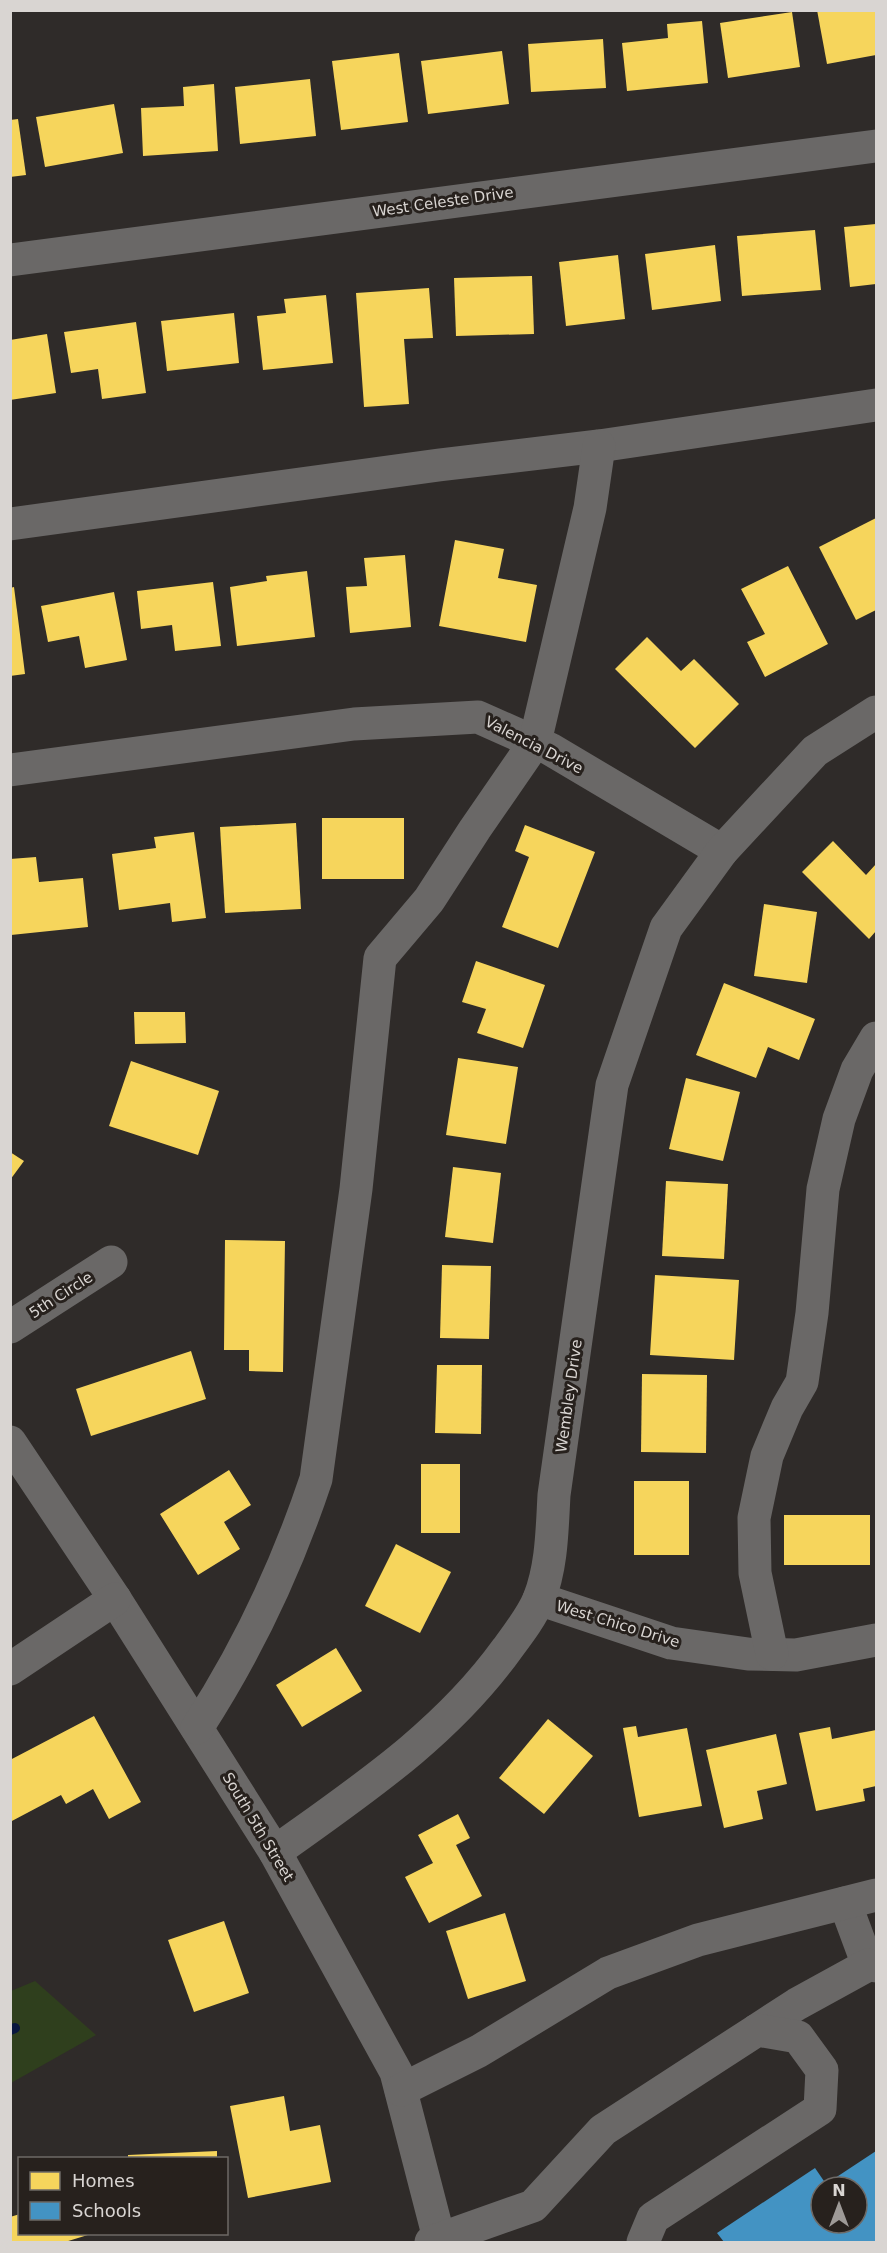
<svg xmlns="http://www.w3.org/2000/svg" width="887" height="2253" font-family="'DejaVu Sans',sans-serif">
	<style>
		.green { fill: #2f3f1d }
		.homes { fill: #f6d55c }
		.schools { fill: #4393c3; fill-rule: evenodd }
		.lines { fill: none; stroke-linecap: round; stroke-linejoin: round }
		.stream { stroke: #09173f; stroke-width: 10 }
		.minor { stroke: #6a6867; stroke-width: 33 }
		.labels { text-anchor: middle; stroke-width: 6; stroke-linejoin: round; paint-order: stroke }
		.street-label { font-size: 15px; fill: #d9d5d2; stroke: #27211d }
	</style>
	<rect width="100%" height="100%" fill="#2f2b29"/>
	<path class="green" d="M35 1981 96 2035 11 2083V1991Z"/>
	<g class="homes">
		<path d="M817 10H876V55L827 64Z"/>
		<path d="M792 12 800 67 728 78 720 23Z"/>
		<path d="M702 21 708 83 627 91 622 43 668 38 667 24Z"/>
		<path d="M603 39 606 88 531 92 528 44Z"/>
		<path d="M502 51 509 104 428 114 421 61Z"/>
		<path d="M399 53 408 122 341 130 332 61Z"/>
		<path d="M310 79 316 136 240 144 235 87Z"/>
		<path d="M214 84 218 151 143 156 141 108 184 106 183 87Z"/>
		<path d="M114 104 123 153 45 167 36 117Z"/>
		<path d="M18 119 26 175 10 177V120Z"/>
		<path d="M876 224V284L850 287 844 227Z"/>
		<path d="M815 230 821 290 742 296 737 236Z"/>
		<path d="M715 245 721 301 652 310 645 254Z"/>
		<path d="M618 255 625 319 566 326 559 262Z"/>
		<path d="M532 276 534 334 456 336 454 278Z"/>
		<path d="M429 288 433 338 404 339 409 404 364 407 356 293Z"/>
		<path d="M326 295 333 363 263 370 257 316 286 313 284 299Z"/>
		<path d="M234 313 239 363 167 371 161 321Z"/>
		<path d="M136 322 146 393 102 399 98 369 71 373 64 332Z"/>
		<path d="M47 334 56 393 10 400V340Z"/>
		<path d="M876 518V610L856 620 819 547Z"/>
		<path d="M455 540 504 549 498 578 537 585 526 642 439 626Z"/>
		<path d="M405 555 411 627 350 633 346 587 367 586 364 558Z"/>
		<path d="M788 566 828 644 765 677 747 642 765 634 741 589Z"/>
		<path d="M307 571 315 637 237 646 230 587 267 581 266 576Z"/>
		<path d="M213 582 221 646 175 651 172 625 141 629 137 591Z"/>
		<path d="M14 587 25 674 10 676V588Z"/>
		<path d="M114 592 127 660 85 668 79 636 48 642 41 606Z"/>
		<path d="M647 637 681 671 694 659 739 704 695 748 615 669Z"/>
		<rect x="322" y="818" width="82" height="61"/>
		<path d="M296 823 301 909 225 913 220 827Z"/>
		<path d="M525 825 595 852 558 948 502 927 529 857 515 851Z"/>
		<path d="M194 832 206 918 172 922 170 903 119 910 112 854 156 848 154 837Z"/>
		<path d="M833 841 866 875 876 864V931L869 939 802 872Z"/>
		<path d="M36 857 39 882 83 878 88 927 11 935 10 859Z"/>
		<path d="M764 904 817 912 807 983 754 976Z"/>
		<path d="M476 961 545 985 523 1048 477 1033 486 1009 462 1002Z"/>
		<path d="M724 983 815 1019 799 1060 768 1047 756 1078 696 1055Z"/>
		<path d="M134 1012H185L186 1043 135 1044Z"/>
		<path d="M458 1058 518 1067 506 1144 446 1135Z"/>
		<path d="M131 1061 219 1091 198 1155 109 1126Z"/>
		<path d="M686 1078 740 1092 723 1161 669 1149Z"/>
		<path d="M10 1152 24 1161 10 1180Z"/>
		<path d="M453 1167 501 1173 493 1243 445 1237Z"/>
		<path d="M666 1181 728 1184 724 1259 662 1256Z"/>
		<path d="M225 1240 285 1241 283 1372 249 1371V1350H224Z"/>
		<path d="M442 1265 491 1266 489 1339 440 1338Z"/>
		<path d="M655 1275 739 1280 734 1360 650 1355Z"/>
		<path d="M191 1351 206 1399 91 1436 76 1389Z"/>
		<path d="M437 1365H482L481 1434 435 1433Z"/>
		<path d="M642 1374 707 1375 706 1453 641 1452Z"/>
		<rect x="421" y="1464" width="39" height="69"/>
		<path d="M229 1470 251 1505 224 1522 240 1549 198 1575 160 1514Z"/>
		<rect x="634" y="1481" width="55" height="74"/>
		<rect x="784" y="1515" width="86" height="50"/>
		<path d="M396 1544 451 1572 420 1633 365 1606Z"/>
		<path d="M336 1648 362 1691 302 1727 276 1685Z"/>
		<path d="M94 1716 141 1802 109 1819 93 1789 66 1804 61 1795 10 1822V1760Z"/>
		<path d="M548 1719 593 1756 544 1814 499 1778Z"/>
		<path d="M636 1726 638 1737 687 1728 702 1806 639 1817 623 1728Z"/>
		<path d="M830 1727 832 1739 876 1730V1786L863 1789 865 1801 816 1811 799 1733Z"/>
		<path d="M776 1734 787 1784 757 1791 763 1819 724 1828 706 1750Z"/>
		<path d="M458 1814 470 1838 456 1845 482 1896 429 1923 405 1877 433 1863 418 1835Z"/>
		<path d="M505 1913 526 1981 468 1999 446 1931Z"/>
		<path d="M224 1921 249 1993 194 2012 168 1940Z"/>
		<path d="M284 2096 290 2131 320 2125 331 2182 248 2198 230 2106Z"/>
		<path d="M217 2151V2158H128V2155Z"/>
		<path d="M20 2214V2234H91L65 2242H10V2217Z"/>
	</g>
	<path class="schools" d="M876 2151V2242H724L717 2233 815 2168 826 2184ZM821 2187H857V2223H821Z"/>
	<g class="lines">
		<path class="stream" d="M10 2030 15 2028"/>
		<g class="minor">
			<path d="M10 260 876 146"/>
			<path d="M10 524 439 465 599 446 876 405"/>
			<path d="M10 770 354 724 478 717 550 749 722 851"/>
			<path d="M10 1327 111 1262"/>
			<path d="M10 1442 115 1599 275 1852 396 2072 440 2242"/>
			<path d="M539 1599 671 1643 748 1654 796 1655 876 1640"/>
			<path d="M772 1654 755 1573 754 1518 767 1456 787 1408 802 1382 812 1313 823 1189 839 1119 857 1070 876 1038"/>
			<path d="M10 1669 115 1599"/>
			<path d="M197 1728C247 1651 287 1566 316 1479L356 1189 380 958 429 900 475 829 535 742 590 508 599 446"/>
			<path d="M275 1852C360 1791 445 1735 507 1649 519 1633 532 1616 539 1599 552 1566 552 1530 554 1495L612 1085 666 928 722 851 815 751 876 712"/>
			<path d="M845 1903 868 1965 876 1966"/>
			<path d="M757 2030 797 2004 868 1965"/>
			<path d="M401 2090 479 2051 608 1973 698 1940 876 1895"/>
			<path d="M431 2242 533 2206 603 2130 757 2030 798 2037 822 2070 820 2109 653 2218 643 2242"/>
		</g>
	</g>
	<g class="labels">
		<g class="street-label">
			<text transform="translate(443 202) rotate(-8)" y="5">West Celeste Drive</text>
			<text transform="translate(534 745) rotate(27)" y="5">Valencia Drive</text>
			<text transform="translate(61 1295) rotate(-33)" y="5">5th Circle</text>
			<text transform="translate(569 1396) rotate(-82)" y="5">Wembley Drive</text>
			<text transform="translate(618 1624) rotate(17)" y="5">West Chico Drive</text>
			<text transform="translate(258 1827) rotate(59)" y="5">South 5th Street</text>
		</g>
	</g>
	<rect width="887" height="2253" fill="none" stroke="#d9d5d2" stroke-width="24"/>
	<rect x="18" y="2157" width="210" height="78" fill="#27211d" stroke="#6e6965" stroke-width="1.5"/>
	<rect x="30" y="2172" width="30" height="18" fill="#f6d55c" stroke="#6e6965" stroke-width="1.5"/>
	<text x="72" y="2187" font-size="18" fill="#d9d5d2">Homes</text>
	<rect x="30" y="2202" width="30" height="18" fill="#4393c3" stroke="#6e6965" stroke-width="1.5"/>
	<text x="72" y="2217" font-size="18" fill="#d9d5d2">Schools</text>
	<g transform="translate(839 2205)"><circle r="28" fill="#27211d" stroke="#6e6965" stroke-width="1.5"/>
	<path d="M0-4.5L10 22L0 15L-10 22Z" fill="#9e9a97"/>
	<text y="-9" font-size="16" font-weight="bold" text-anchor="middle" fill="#d9d5d2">N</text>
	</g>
</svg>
